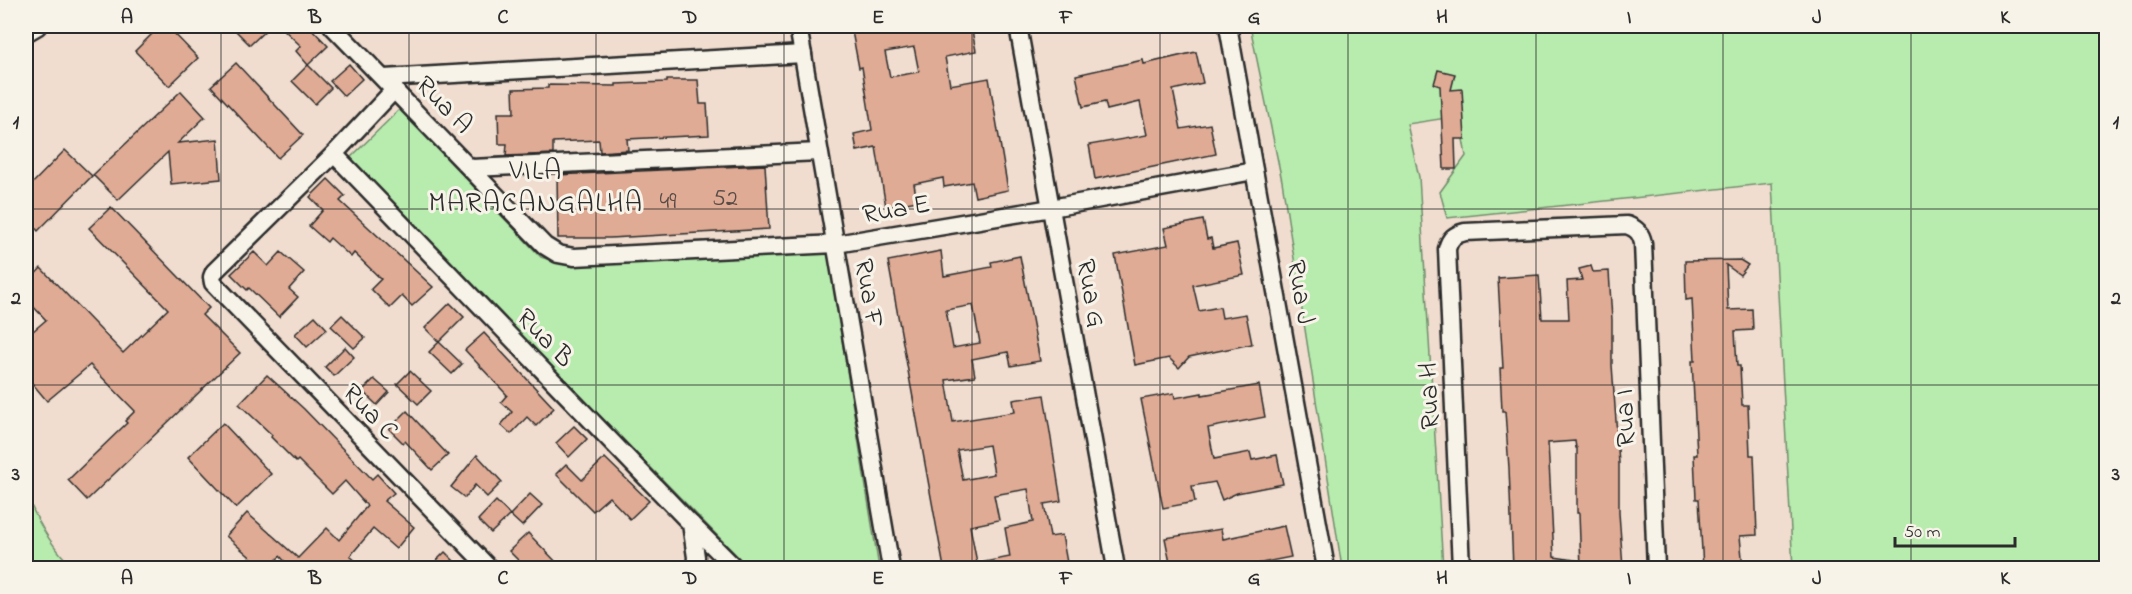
<svg xmlns="http://www.w3.org/2000/svg" width="2132" height="594" font-family="'Indie Flower',sans-serif">
	<style>
		.green { fill: #b7ecae; stroke: #718c6c; stroke-width: 1.5 }
		.building { fill: #e0ab95; stroke: #2b2b2b; stroke-width: 1.5; fill-rule: evenodd }
		.lines { fill: none; stroke-linecap: round; stroke-linejoin: round }
		.minor-casing { stroke: #2b2b2b; stroke-width: 21 }
		.minor { stroke: #f7f3e8; stroke-width: 16 }
		.grid { fill: none; stroke: #2b2b2b; stroke-width: 1.5; stroke-opacity: 0.55 }
		.labels { text-anchor: middle; stroke-width: 6; stroke-linejoin: round; paint-order: stroke }
		.number-label { font-size: 24px; fill: #584b46 }
		.street-label { font-size: 27px; fill: #2b2b2b; stroke: #f7f3e8 }
		.neighbourhood-label { font-size: 28px; letter-spacing: 1.5px; fill: #2b2b2b; stroke: #f7f3e8 }
		.neatline { fill: none; stroke: #2b2b2b; stroke-width: 2 }
		.grid-label { font-size: 20px; text-anchor: middle; font-weight: bold; fill: #2b2b2b }
	</style>
	<rect width="100%" height="100%" fill="#f0ddcf"/>
	<filter id="ink" filterUnits="userSpaceOnUse"><feTurbulence type="fractalNoise" baseFrequency=".0167" numOctaves="2"/><feDisplacementMap in="SourceGraphic" scale="12" xChannelSelector="R" yChannelSelector="G"/><feConvolveMatrix kernelMatrix="1 2 1 2 8 2 1 2 1" color-interpolation-filters="sRGB"/></filter>
	<g filter="url(#ink)">
		<g class="green">
			<path d="M1250 26H2106V568H1793L1772 183 1447 218 1440 192 1466 156 1459 116 1407 124 1419 177 1443 568H1342L1282 181Z"/>
			<path d="M400 109 541 257 562 264 828 253 879 568H749L349 159Z"/>
			<path d="M26 493C37 522 51 547 74 568H26Z"/>
		</g>
		<g class="building">
			<path d="M160 26H167L198 58 169 86 135 51Z"/>
			<path d="M231 26H270L250 45Z"/>
			<path d="M280 26H309L328 46 308 65 296 51 301 46Z"/>
			<path d="M851 26H971L976 51 945 57 950 85 989 78 1008 190 975 197 972 182 944 187 943 178 914 184 917 201 886 207 876 147 857 151 854 134 872 130 862 67 859 68ZM914 47 919 72 890 77 885 52Z"/>
			<path d="M1196 52 1203 83 1173 90 1181 129 1210 124 1216 154 1095 179 1089 145 1147 135 1140 102 1107 110 1105 102 1083 107 1076 75 1143 60 1144 64Z"/>
			<path d="M236 63 303 135 278 158 211 86Z"/>
			<path d="M349 64 362 79 344 96 330 81Z"/>
			<path d="M308 65 331 88 315 104 292 81Z"/>
			<path d="M1438 70 1455 74 1451 90 1462 89 1465 139H1455L1456 169H1444L1440 86 1434 84Z"/>
			<path d="M667 80H698L700 104H707L709 135 627 139 628 150 600 152 599 140 553 142V154L506 156 507 144H499L498 113H514L513 89 548 88V85L616 86V84L667 82Z"/>
			<path d="M181 91 205 117 178 143 218 139 221 179 171 184 168 152 118 200 93 175Z"/>
			<path d="M65 150 92 176 38 231 26 218V190Z"/>
			<path d="M765 165 769 229 610 238H558L557 175Z"/>
			<path d="M328 179 345 196 340 201 433 287 412 306 402 296 390 308 371 289 381 279 354 253 351 257 330 238 327 242 309 226 323 210 310 197Z"/>
			<path d="M111 207 209 308 202 315 240 353 87 500 68 480 127 423 125 421 135 411 90 365 47 401 26 376V337L46 320 26 299V284L41 268 123 353 168 309 89 228Z"/>
			<path d="M1203 220 1207 239 1211 238 1213 248 1237 243 1244 275 1193 285 1199 311 1220 307 1222 318 1246 314 1252 344 1189 357 1179 368 1169 358 1135 365 1115 255 1168 245 1164 228Z"/>
			<path d="M941 251 944 276 992 267 991 262 1020 256 1040 361 1011 366 1008 352 972 359 975 376 946 380 953 422 1015 412 1013 400 1044 395 1061 501 1044 504 1050 537 1062 535 1068 568H984V562L1010 557 1005 528 1033 522 1028 489 994 495 999 520 970 526 978 568H944L888 261ZM973 305 980 343 953 348 946 310ZM989 445 994 474 963 480 957 450Z"/>
			<path d="M254 252 268 266 281 252 304 272 289 289 298 297 279 317 249 288 247 290 231 274Z"/>
			<path d="M1740 260 1748 265 1740 275 1726 265 1728 310 1752 309 1753 330 1735 331 1737 366H1740L1742 405H1748L1750 455H1754L1757 535 1740 536 1743 568H1703L1699 499H1696L1694 455H1697L1692 361H1695L1692 299 1686 300 1685 261Z"/>
			<path d="M1591 266 1593 272 1609 271 1612 320V365L1619 463V513L1623 568H1581L1579 513H1577V448H1576L1575 441 1548 443 1554 557 1581 561 1580 568H1513L1509 468 1505 411H1502L1500 368H1503L1498 278 1539 275 1542 319H1569L1567 281 1582 280 1579 269Z"/>
			<path d="M450 303 464 317 439 342 425 328Z"/>
			<path d="M342 315 365 338 354 348 331 326Z"/>
			<path d="M315 316 327 329 307 347 295 334Z"/>
			<path d="M484 333 554 408 536 426 527 417 511 434 501 425 512 412 501 402 507 395 465 350Z"/>
			<path d="M439 342 462 364 452 374 429 352Z"/>
			<path d="M345 347 354 357 334 376 325 367Z"/>
			<path d="M410 371 431 391 418 404 397 384Z"/>
			<path d="M267 375 304 409 372 479 377 474 394 493 384 501 414 527 396 549 373 529 350 556 364 568H287L289 566 280 556 269 568H263L226 536 247 513 298 558 327 528 339 540 367 506 345 481 332 494 298 460 296 462 271 437 272 435 239 404Z"/>
			<path d="M374 379 389 392 377 405 362 391Z"/>
			<path d="M1259 385 1265 417 1208 428 1214 459 1250 452 1252 460 1277 455 1283 484 1237 493 1222 500 1215 482 1192 486 1195 502 1163 508 1141 399 1174 393 1175 398 1202 393V395Z"/>
			<path d="M407 411 448 455 432 470 405 441 403 443 389 429Z"/>
			<path d="M223 423 271 474 236 508 188 457Z"/>
			<path d="M574 426 587 439 569 457 556 443Z"/>
			<path d="M477 455 502 482 487 497 475 485 465 498 451 487Z"/>
			<path d="M605 458 649 501 630 519 609 497 593 511 556 474 566 464 582 480Z"/>
			<path d="M530 494 542 505 522 526 510 515Z"/>
			<path d="M496 501 510 515 491 533 478 520Z"/>
			<path d="M1284 526 1291 557 1236 568H1171L1165 538 1221 529 1223 539Z"/>
			<path d="M528 533 562 568H526L509 551Z"/>
			<path d="M445 552 455 562 448 568H429Z"/>
		</g>
		<g class="lines">
			<defs>
				<g id="minor">
					<path d="M332 26 545 246 558 254 574 257 836 244 1051 208 1254 171"/>
					<path d="M798 26 891 568"/>
					<path d="M1018 26 1116 568"/>
					<path d="M1228 26 1326 568"/>
					<path d="M26 33 38 26"/>
					<path d="M384 78 803 54"/>
					<path d="M395 89 334 154 214 272 212 277 213 283 489 568"/>
					<path d="M334 154 691 524 696 557 695 568"/>
					<path d="M471 168 819 152"/>
					<path d="M691 524 735 568"/>
					<path d="M1461 568 1447 249C1450 238 1454 235 1465 232L1627 225C1637 229 1641 233 1643 243L1656 568"/>
				</g>
			</defs>
			<use href="#minor" class="minor-casing"/>
			<use href="#minor" class="minor"/>
		</g>
	</g>
	<path class="grid" d="M221 26V568M409 26V568M596 26V568M784 26V568M972 26V568M1160 26V568M1348 26V568M1536 26V568M1723 26V568M1911 26V568M26 209H2106M26 385H2106"/>
	<g class="labels">
		<g class="number-label">
			<text x="725" y="205">52</text>
			<text x="668" y="208">49</text>
		</g>
		<g class="street-label">
			<text transform="translate(445 104) rotate(46)" y="9">Rua A</text>
			<text transform="translate(896 208) rotate(-10)" y="9">Rua E</text>
			<text transform="translate(1302 292) rotate(80)" y="9">Rua J</text>
			<text transform="translate(870 293) rotate(80)" y="9">Rua F</text>
			<text transform="translate(1092 293) rotate(80)" y="9">Rua G</text>
			<text transform="translate(546 337) rotate(46)" y="9">Rua B</text>
			<text transform="translate(1428 396) rotate(-92)" y="9">Rua H</text>
			<text transform="translate(371 411) rotate(46)" y="9">Rua C</text>
			<text transform="translate(1624 418) rotate(-92)" y="9">Rua I</text>
		</g>
		<g class="neighbourhood-label">
			<text x="536" y="179">VILA<tspan x="536" dy="32">MARACANGALHA</tspan></text>
		</g>
	</g>
	<rect width="2132" height="594" fill="none" stroke="#f7f3e8" stroke-width="66"/>
	<path d="M1895 537v9h120v-9" fill="none" stroke="#2b2b2b" stroke-width="3"/>
	<text x="1904" y="537" font-size="18" fill="#2b2b2b" stroke="#f7f3e8" stroke-width="4.5" paint-order="stroke">50 m</text>
	<rect x="33" y="33" width="2066" height="528" class="neatline"/>
	<g class="grid-label">
		<text x="127" y="23">A</text>
		<text x="315" y="23">B</text>
		<text x="503" y="23">C</text>
		<text x="690" y="23">D</text>
		<text x="878" y="23">E</text>
		<text x="1066" y="23">F</text>
		<text x="1254" y="23">G</text>
		<text x="1442" y="23">H</text>
		<text x="1629" y="23">I</text>
		<text x="1817" y="23">J</text>
		<text x="2005" y="23">K</text>
		<text x="16" y="128">1</text>
		<text x="2116" y="128">1</text>
		<text x="16" y="304">2</text>
		<text x="2116" y="304">2</text>
		<text x="16" y="480">3</text>
		<text x="2116" y="480">3</text>
		<text x="127" y="584">A</text>
		<text x="315" y="584">B</text>
		<text x="503" y="584">C</text>
		<text x="690" y="584">D</text>
		<text x="878" y="584">E</text>
		<text x="1066" y="584">F</text>
		<text x="1254" y="584">G</text>
		<text x="1442" y="584">H</text>
		<text x="1629" y="584">I</text>
		<text x="1817" y="584">J</text>
		<text x="2005" y="584">K</text>
	</g>
</svg>
